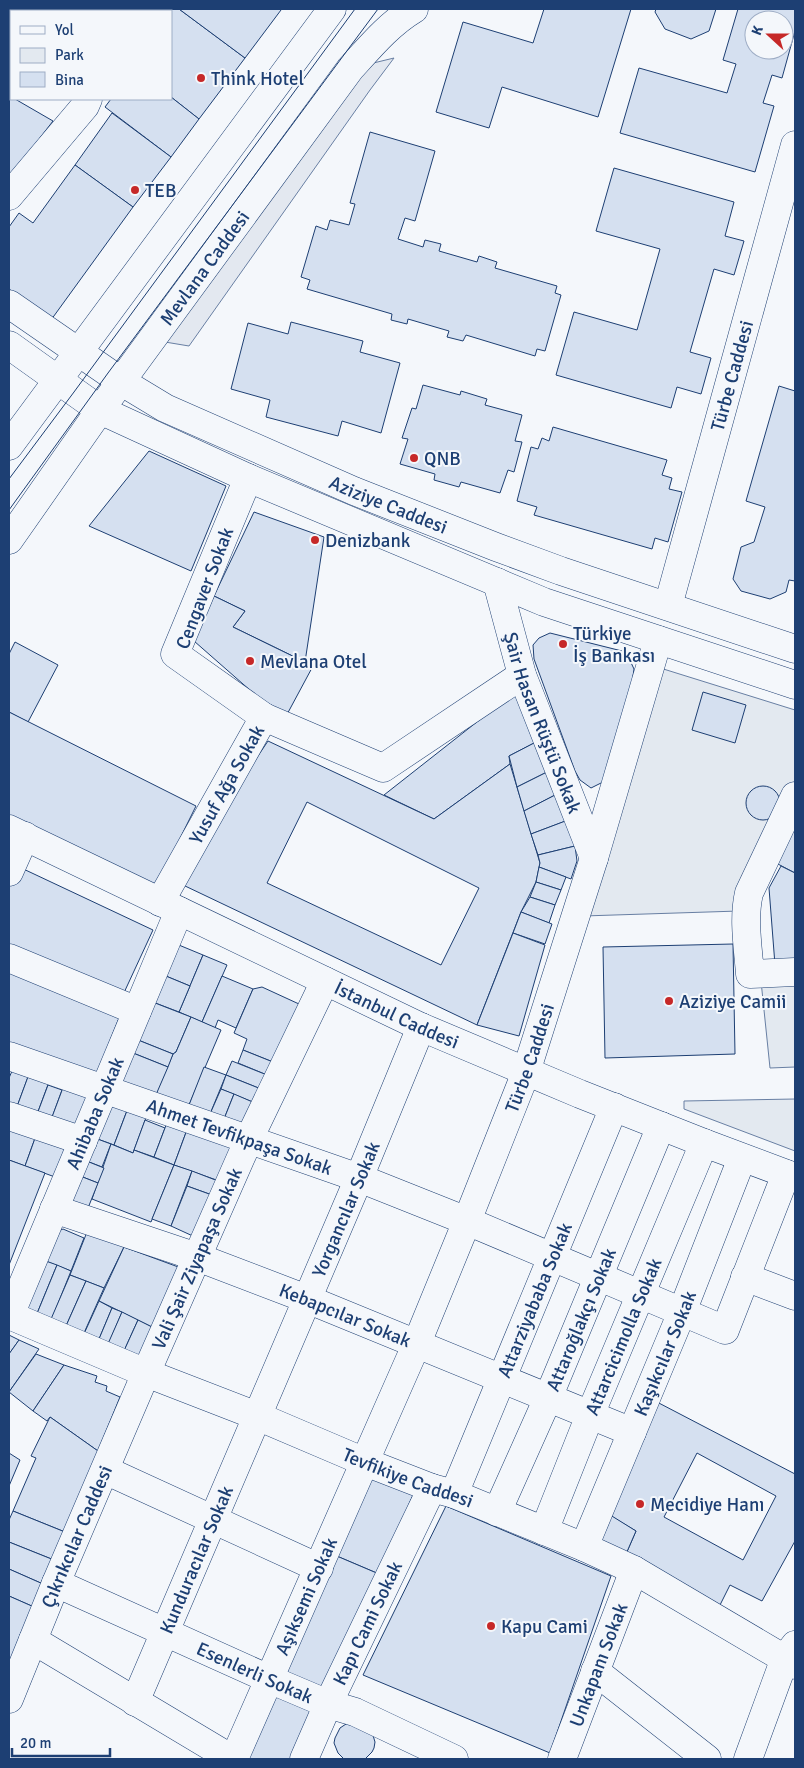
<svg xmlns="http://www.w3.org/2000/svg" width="804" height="1768" font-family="Signika,sans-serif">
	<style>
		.green { fill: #e3e9f0; stroke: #687fa3 }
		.parking { fill: #e3e8f0; stroke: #687fa3 }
		.building { fill: #d5e0f0; stroke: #1d3f73; fill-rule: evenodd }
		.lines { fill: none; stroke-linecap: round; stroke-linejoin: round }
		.minor-casing { stroke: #1d3f73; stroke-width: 29 }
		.major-casing { stroke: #1d3f73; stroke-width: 29 }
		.minor { stroke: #f4f7fb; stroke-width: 28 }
		.major { stroke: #f4f7fb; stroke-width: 28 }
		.tram { stroke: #1d3f73; stroke-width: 1 }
		.poi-dot { fill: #c62828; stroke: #f4f7fb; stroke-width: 2 }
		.labels { text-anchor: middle; stroke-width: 4; stroke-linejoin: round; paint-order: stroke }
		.poi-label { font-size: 19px; fill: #1d3f73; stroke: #f4f7fb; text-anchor: start }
		.street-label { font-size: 19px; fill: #1d3f73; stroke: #f4f7fb }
	</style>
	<rect width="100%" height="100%" fill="#f4f7fb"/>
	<g class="green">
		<path d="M657 667 795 710V780L746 880 739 911 583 916Z"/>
		<path d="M795 978V1067L770 1068 761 981Z"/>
		<path d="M795 1099V1151L684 1109V1101Z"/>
	</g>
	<path class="parking" d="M394 58 370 90 189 346 165 342 361 66Z"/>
	<g class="building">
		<path d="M154 9H179L245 58 199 119 171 97V11H153Z"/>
		<path d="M179 9H280L281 10 245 58Z"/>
		<path d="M544 9H631L598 117 502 87 489 128 436 112 463 22 533 43Z"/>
		<path d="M656 9H716L709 31 691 39 665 29 655 12Z"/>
		<path d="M738 9H795V31L782 78 772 75 763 103 774 106 755 172 620 133 639 68 727 93 736 64 723 60ZM754 20H784V50H754Z"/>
		<path d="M9 95 11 99H15L53 121 9 178Z"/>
		<path d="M171 97 199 119 171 157 105 107 111 99H171Z"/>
		<path d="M112 113 171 157 133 207 75 165Z"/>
		<path d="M370 132 435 151 415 221 405 218 398 239 423 247 425 240 441 244 439 251 477 262 479 256 497 262 495 268 557 286 555 293 561 295 545 351 537 349 535 356 466 335 463 341 447 337 449 331 408 319 407 324 391 320 392 314 307 289 310 280 301 277 316 226 327 230 330 220 349 225 355 204 350 203Z"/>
		<path d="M75 165 133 207 51 320 9 289V227L19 213 33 223Z"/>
		<path d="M614 168 734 202 725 236 744 241 734 275 714 269 690 352 711 358 701 394 677 387 671 408 556 375 574 312 637 330 660 249 596 231Z"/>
		<path d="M291 322 363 341 360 352 400 363 381 433 342 421 338 436 266 417 270 400 231 389 248 323 288 334Z"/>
		<path d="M423 385 460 395 461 391 487 399 485 405 522 415 515 441 522 442 514 472 508 470 500 493 461 482 459 487 434 480 435 474 400 464 408 439 402 438 412 408 416 409Z"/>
		<path d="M779 386 795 391V581L789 580 786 592 770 599 741 591 733 579 741 547 754 542 765 507 746 501Z"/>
		<path d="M553 427 667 460 662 475 672 478 669 489 682 492 668 542 655 538 652 549 534 515 537 507 517 501 531 447 538 449 542 438 549 441Z"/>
		<path d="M149 451 226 486 191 571 89 526Z"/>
		<path d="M254 512 324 537 305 662 233 627 245 611 214 596Z"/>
		<path d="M214 596 245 611 233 627 313 666 284 720 194 641Z"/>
		<path d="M550 633 626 652 634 669 630 697 603 782 591 788 580 780 575 771 534 659 533 645 539 638Z"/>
		<path d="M15 642 58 665 28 722 9 712V654Z"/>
		<path d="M515 692 536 742 509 756 510 764 434 819 384 795Z"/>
		<path d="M703 692 746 705 735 743 692 730Z"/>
		<path d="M9 712 196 806 155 889 9 815Z"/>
		<path d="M268 741 434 819 510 764 540 863 536 882 521 912 477 1025 183 885 223 808ZM307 802 479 888 441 965 267 883Z"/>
		<path d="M536 742 549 771 517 787 509 756Z"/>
		<path d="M549 771 559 793 524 811 517 787Z"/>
		<circle cx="763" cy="803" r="17"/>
		<path d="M559 793 571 819 531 834 524 811Z"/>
		<path d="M568 820 575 846 538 855 531 834Z"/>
		<path d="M795 825V873L776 863Z"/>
		<path d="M575 846 577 861 571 879 539 867 540 863 538 855Z"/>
		<path d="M17 866 153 930 122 997 9 951V886Z"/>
		<path d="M781 866 795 873V965H775L769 888Z"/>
		<path d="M539 867 566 877 561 890 536 882Z"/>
		<path d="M536 882 561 890 555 905 530 897Z"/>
		<path d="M530 897 555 905 549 923 521 912Z"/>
		<path d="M521 912 552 924 545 944 513 933Z"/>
		<path d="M513 933 545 945 519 1036 477 1025Z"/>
		<path d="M174 943 203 955 190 986 161 974Z"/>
		<path d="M733 944 735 1054 605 1058 603 947Z"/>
		<path d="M203 955 227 965 202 1022 179 1012Z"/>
		<path d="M9 965 121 1013 94 1081 9 1046Z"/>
		<path d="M161 974 190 986 179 1012 150 1001Z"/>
		<path d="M222 976 253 989 236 1028 218 1020 215 1028 202 1022Z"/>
		<path d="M262 987 299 1004 273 1062 243 1050 247 1039 234 1033 253 989Z"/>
		<path d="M150 1001 191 1017 176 1052 173 1054 133 1038Z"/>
		<path d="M191 1017 221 1030 189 1105 156 1093 173 1054 176 1052Z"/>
		<path d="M133 1038 173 1054 168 1067 128 1051Z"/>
		<path d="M243 1050 273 1062 267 1075 238 1063Z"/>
		<path d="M128 1051 168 1067 155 1097 116 1081Z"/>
		<path d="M232 1061 267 1075 261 1089 226 1075Z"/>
		<path d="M204 1067 226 1075 210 1114 189 1105Z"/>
		<path d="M12 1071 28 1077 15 1112 9 1110V1078Z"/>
		<path d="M29 1074 49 1082 36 1117 15 1112Z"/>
		<path d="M226 1075 261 1089 255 1103 221 1089Z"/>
		<path d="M48 1085 62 1090 50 1123 36 1117Z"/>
		<path d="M64 1085 92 1096 76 1135 49 1125Z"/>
		<path d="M221 1089 234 1094 224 1119 210 1114Z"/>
		<path d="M234 1094 255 1103 244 1127 224 1119Z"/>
		<path d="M106 1100 128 1108 114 1145 92 1137Z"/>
		<path d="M128 1108 147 1115 133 1153 114 1145Z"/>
		<path d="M9 1120 38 1130 25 1166 9 1160Z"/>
		<path d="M145 1120 165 1128 154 1157 134 1150Z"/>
		<path d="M168 1120 188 1127 174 1165 154 1157Z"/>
		<path d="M188 1127 235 1145 222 1182 174 1165Z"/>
		<path d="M38 1130 68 1141 55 1177 25 1166Z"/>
		<path d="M92 1137 111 1144 102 1167 84 1160Z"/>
		<path d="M111 1144 133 1153 134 1150 174 1165 151 1222 92 1199Z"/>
		<path d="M9 1160 45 1173 9 1265Z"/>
		<path d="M84 1160 104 1168 98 1183 75 1174Z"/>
		<path d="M174 1165 192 1171 171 1226 152 1219Z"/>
		<path d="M192 1171 218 1181 212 1195 187 1186Z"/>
		<path d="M75 1174 98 1183 88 1208 70 1200Z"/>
		<path d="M187 1186 212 1195 195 1237 171 1226Z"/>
		<path d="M63 1229 84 1238 71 1271 43 1260 54 1233Z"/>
		<path d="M87 1232 126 1243 104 1288 70 1275Z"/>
		<path d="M124 1247 181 1268 156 1329 99 1301Z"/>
		<path d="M43 1260 57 1265 36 1316 23 1310Z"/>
		<path d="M57 1265 71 1271 51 1321 36 1316Z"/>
		<path d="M70 1275 86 1281 66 1326 51 1319Z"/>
		<path d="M86 1281 104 1288 84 1333 66 1326Z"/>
		<path d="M99 1301 112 1308 99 1339 83 1336Z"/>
		<path d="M112 1308 122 1312 109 1343 99 1339Z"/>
		<path d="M122 1312 138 1320 123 1353 107 1346Z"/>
		<path d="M138 1320 156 1329 141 1361 123 1353Z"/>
		<path d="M9 1335 19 1340 9 1354Z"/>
		<path d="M19 1340 39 1349 9 1392V1354Z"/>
		<path d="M36 1354 64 1365 33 1411 9 1392Z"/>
		<path d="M64 1365 97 1376 95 1382 107 1386 106 1391 120 1397 98 1451 50 1417 47 1421 33 1411Z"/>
		<path d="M655 1401 795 1474V1541L762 1601 730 1585 720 1605 626 1554 636 1531 604 1512ZM697 1453 776 1496 743 1560 664 1517Z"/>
		<path d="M50 1417 98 1451 65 1532 13 1511 36 1458 31 1456Z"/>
		<path d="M9 1453 20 1460 9 1486Z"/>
		<path d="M366 1475 413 1495 379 1574 332 1554Z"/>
		<path d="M446 1506 611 1576 550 1753 363 1675Z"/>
		<path d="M13 1511 65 1532 54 1560 9 1542V1520Z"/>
		<path d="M607 1513 636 1531 626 1554 596 1541Z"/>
		<path d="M9 1542 54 1560 43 1584 9 1569Z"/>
		<path d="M332 1554 379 1574 324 1697 277 1677Z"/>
		<path d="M9 1569 43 1584 34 1607 9 1596Z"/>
		<path d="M9 1596 34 1607 9 1668Z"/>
		<path d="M273 1685 317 1703 294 1759H241Z"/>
		<path d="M349 1722 372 1732 375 1742 374 1748 372 1752 365 1759H344L338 1753 334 1743 335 1738 340 1728Z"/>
	</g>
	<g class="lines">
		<defs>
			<g id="minor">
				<path d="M128 11 129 9"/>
				<path d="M9 196 85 106 88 99"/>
				<path d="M248 478 175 654 264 717"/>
				<path id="s1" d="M497 582 522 675 594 858"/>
				<path id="s2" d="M668 606 795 145"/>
				<path d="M795 796 749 893C743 919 748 947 750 974L795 972"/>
				<path id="s3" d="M9 829 421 1027 580 1094 704 1143 795 1177"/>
				<path d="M9 872 25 836"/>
				<path id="s4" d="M160 902 264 717 383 768 522 675"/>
				<path d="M9 958 137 1011"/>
				<path id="s5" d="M9 1056 359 1178 467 1221 725 1330 786 1174"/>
				<path d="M9 1116 83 1141"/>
				<path id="s6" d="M54 1209 197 1257 307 1299 632 1432"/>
				<path d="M745 1277 795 1296"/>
				<path id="s7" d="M9 1315 146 1373 257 1416 365 1462 432 1488 454 1494 584 1547 634 1570 795 1665"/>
				<path id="s8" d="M10 1315 179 911"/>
				<path d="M105 1470 319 1568"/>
				<path id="s9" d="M454 1494 614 1107"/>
				<path id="s10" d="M497 1512 548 1398 661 1126"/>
				<path id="s11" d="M544 1531 590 1415 704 1143"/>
				<path id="s12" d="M584 1547 682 1312 742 1158"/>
				<path id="s13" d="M56 1583 269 1679 328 1704 355 1712 454 1759"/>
				<path d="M33 1640 232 1759"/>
				<path d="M595 1671 707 1759"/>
				<path id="s14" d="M9 1699 56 1583 146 1373 249 1139 325 981"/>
				<path id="s15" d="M135 1702 359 1178 421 1027"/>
				<path id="s16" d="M234 1759 417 1343 467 1221 526 1072 594 858 658 640"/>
				<path id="s17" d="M304 1759 328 1704 432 1488"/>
				<path id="s18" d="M562 1759 634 1570"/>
				<path d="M748 1759 785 1658 795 1645"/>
			</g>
			<g id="major">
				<path id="s19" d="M9 304 122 382 165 408 354 491 496 547 561 571 795 649"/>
				<path d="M9 345 100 410 248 478 544 602 795 685"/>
				<path d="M9 446 332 9"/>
				<path id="s20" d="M9 540 100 410 350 69C370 47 389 24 414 9"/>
			</g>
		</defs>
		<use href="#minor" class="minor-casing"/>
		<use href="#major" class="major-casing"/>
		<use href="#minor" class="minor"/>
		<use href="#major" class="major"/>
		<g class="tram">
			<path d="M9 479 74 392 355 9"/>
			<path d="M9 510 108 373 378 9"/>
		</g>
	</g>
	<g class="poi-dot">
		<circle cx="201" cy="78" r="5"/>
		<circle cx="135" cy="190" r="5"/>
		<circle cx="414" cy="458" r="5"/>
		<circle cx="315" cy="540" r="5"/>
		<circle cx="563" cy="644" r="5"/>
		<circle cx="250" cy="661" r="5"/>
		<circle cx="669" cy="1001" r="5"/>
		<circle cx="640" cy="1504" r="5"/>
		<circle cx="491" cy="1626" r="5"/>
	</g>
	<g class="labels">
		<g class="poi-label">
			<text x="211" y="85">Think Hotel</text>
			<text x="145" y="197">TEB</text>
			<text x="424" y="465">QNB</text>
			<text x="325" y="547">Denizbank</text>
			<text x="573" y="640">Türkiye<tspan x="573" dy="22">İş Bankası</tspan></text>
			<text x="260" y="668">Mevlana Otel</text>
			<text x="679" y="1008">Aziziye Camii</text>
			<text x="650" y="1511">Mecidiye Hanı</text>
			<text x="501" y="1633">Kapu Cami</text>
		</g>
		<g class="street-label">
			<text dy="7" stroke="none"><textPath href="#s20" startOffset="335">Mevlana Caddesi</textPath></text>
			<text dy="7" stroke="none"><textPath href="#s2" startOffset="239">Türbe Caddesi</textPath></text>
			<text dy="7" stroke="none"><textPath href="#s19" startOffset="431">Aziziye Caddesi</textPath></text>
			<text transform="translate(204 588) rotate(-69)" y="7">Cengaver Sokak</text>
			<text dy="7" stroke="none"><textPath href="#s1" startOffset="148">Şair Hasan Rüştü Sokak</textPath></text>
			<text dy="7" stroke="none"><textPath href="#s4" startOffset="135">Yusuf Ağa Sokak</textPath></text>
			<text dy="7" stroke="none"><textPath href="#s3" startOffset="430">İstanbul Caddesi</textPath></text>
			<text dy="7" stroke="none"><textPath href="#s16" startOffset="761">Türbe Caddesi</textPath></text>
			<text dy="7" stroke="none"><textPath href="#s8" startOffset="219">Ahibaba Sokak</textPath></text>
			<text dy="7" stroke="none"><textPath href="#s5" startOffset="244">Ahmet Tevfikpaşa Sokak</textPath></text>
			<text dy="7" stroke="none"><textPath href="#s15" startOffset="536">Yorgancılar Sokak</textPath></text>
			<text dy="7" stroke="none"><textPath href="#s14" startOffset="479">Vali Şair Ziyapaşa Sokak</textPath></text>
			<text dy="7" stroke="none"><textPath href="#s9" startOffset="210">Attarziyababa Sokak</textPath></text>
			<text dy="7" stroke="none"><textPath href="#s6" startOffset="310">Kebapcılar Sokak</textPath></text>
			<text dy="7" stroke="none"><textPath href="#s10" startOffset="210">Attaroğlakçı Sokak</textPath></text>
			<text dy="7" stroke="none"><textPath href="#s11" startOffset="210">Attarcicimolla Sokak</textPath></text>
			<text dy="7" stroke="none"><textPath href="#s12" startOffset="210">Kaşıkcılar Sokak</textPath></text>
			<text dy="7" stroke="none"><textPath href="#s7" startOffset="431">Tevfikiye Caddesi</textPath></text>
			<text dy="7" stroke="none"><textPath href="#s14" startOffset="176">Çıkrıkcılar Caddesi</textPath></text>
			<text dy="7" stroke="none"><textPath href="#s15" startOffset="155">Kunduracılar Sokak</textPath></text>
			<text dy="7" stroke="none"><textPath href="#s16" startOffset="178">Aşıksemi Sokak</textPath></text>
			<text dy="7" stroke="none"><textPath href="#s17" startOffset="150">Kapı Cami Sokak</textPath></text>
			<text dy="7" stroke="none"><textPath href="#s18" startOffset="101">Unkapanı Sokak</textPath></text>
			<text dy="7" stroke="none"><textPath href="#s13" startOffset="218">Esenlerli Sokak</textPath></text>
		</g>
	</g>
	<rect width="804" height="1768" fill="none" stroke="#1d3f73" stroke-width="20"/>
	<rect x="10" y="10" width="162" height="90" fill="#f4f7fb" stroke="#9eadc5"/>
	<rect x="20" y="26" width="25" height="8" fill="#f4f7fb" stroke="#9eadc5"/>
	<text x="55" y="35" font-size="15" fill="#1d3f73">Yol</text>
	<rect x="20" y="48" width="25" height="15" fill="#e3e9f0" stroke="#9eadc5"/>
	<text x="55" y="60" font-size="15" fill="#1d3f73">Park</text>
	<rect x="20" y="72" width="25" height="15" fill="#d5e0f0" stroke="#9eadc5"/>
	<text x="55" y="85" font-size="15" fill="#1d3f73">Bina</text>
	<g transform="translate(769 35) rotate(291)"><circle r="24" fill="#f4f7fb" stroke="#9eadc5"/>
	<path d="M0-4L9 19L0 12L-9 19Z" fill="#c62828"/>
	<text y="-8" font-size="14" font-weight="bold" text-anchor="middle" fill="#1d3f73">K</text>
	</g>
	<path d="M12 1748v8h98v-8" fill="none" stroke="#1d3f73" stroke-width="2.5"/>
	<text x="20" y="1748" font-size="15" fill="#1d3f73" stroke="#f4f7fb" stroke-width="4" paint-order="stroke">20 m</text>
</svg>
